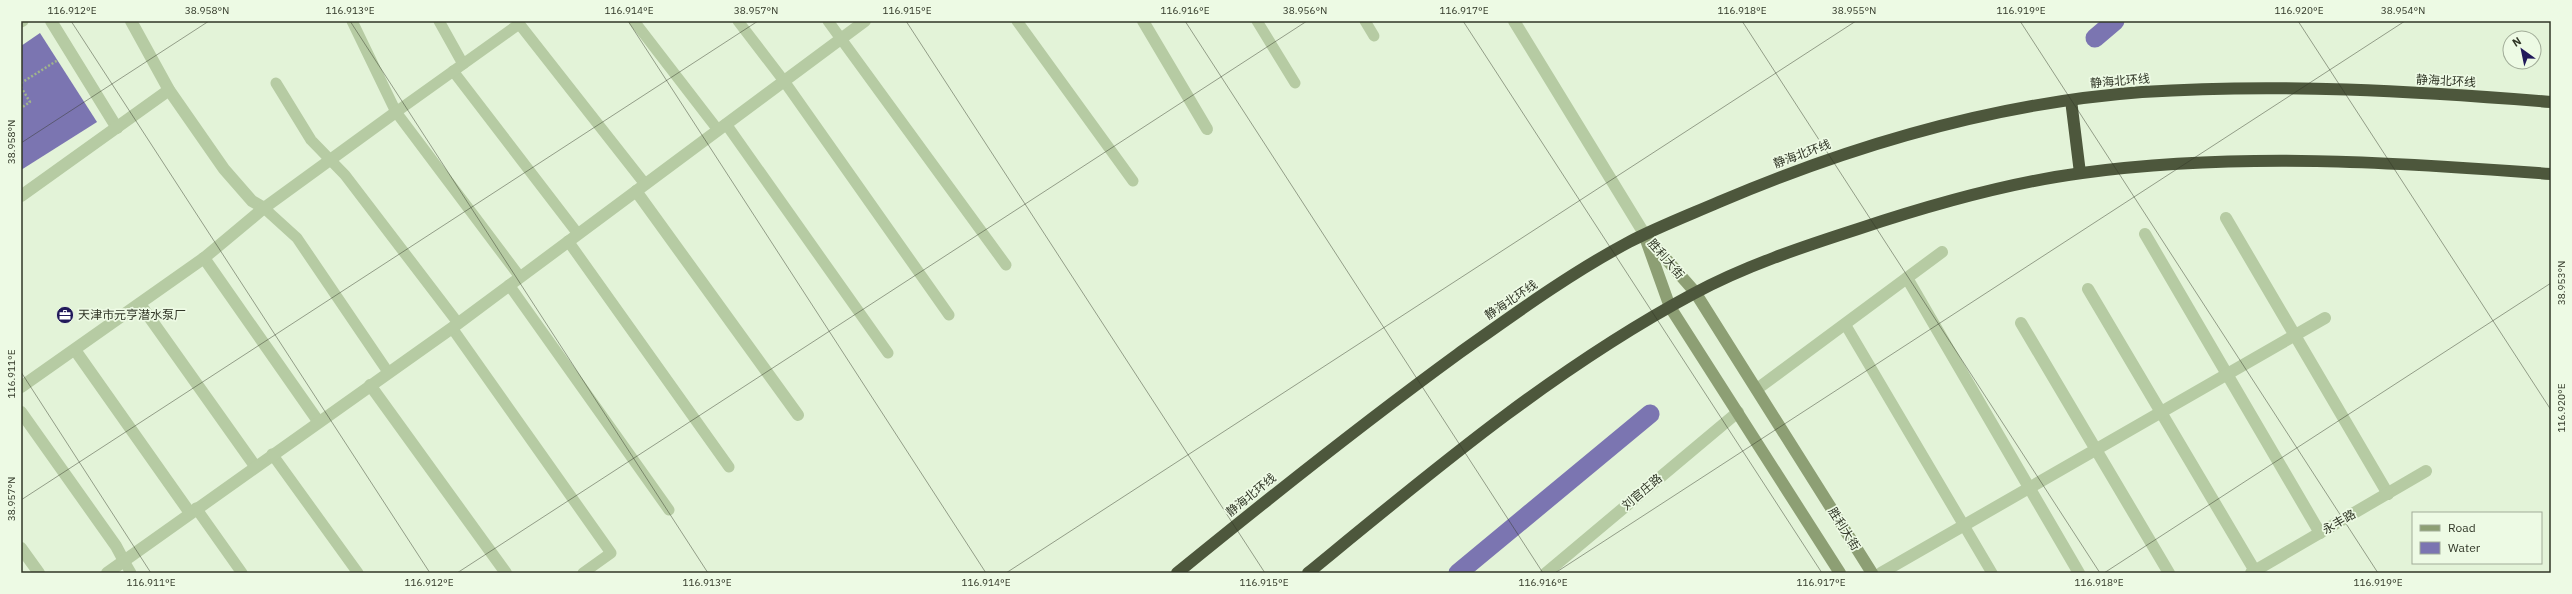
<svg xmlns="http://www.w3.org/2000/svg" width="2572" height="594" font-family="'IBM Plex Sans','Noto Sans SC',sans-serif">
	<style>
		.water { fill: #7b75b1 }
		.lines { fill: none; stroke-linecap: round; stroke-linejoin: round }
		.canal { stroke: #7b75b1; stroke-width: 19 }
		.path { stroke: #a0b48b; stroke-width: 2.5; stroke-dasharray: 2 2; stroke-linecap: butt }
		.lane { stroke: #b6cba3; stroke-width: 11 }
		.street { stroke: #b6cba3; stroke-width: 12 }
		.secondary { stroke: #8d9f74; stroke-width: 12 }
		.highway { stroke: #4d573c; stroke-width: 12 }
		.ticks { fill: none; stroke: #303626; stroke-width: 1; stroke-opacity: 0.45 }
		.labels { text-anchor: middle; stroke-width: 3.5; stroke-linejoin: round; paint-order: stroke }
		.street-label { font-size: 12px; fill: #303626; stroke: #edfae4 }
		.poi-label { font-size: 12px; fill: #303626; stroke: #edfae4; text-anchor: start }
		.neatline { fill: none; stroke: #303626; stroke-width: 1.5 }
		.ticks-label { font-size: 10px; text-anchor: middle; fill: #303626 }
	</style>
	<rect width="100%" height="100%" fill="#e3f3d8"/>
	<path class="water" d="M40 33 97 122 21 170V46Z"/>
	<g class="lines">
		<g class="canal">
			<path d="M2095 38 2115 21"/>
			<path d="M1458 573 1650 414"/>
		</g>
		<g class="path">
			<path d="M21 83 58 60"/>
			<path d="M21 87 30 102 21 108"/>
		</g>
		<g class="lane">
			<path d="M352 21 396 112 520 277"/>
			<path d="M439 21 463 64"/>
			<path d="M517 21 645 184"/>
			<path d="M634 21 718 130"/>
			<path d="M738 21 784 81 949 315"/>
			<path d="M828 21 1006 265"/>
			<path d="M1017 21 1133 181"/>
			<path d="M1257 21 1295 83"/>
			<path d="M1365 21 1374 36"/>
			<path d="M21 22 23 21"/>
			<path d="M453 71 578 234"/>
			<path d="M276 83 311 140 345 175 458 323"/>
			<path d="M396 112 519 24"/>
			<path d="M726 124 888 353"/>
			<path d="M264 208 297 238 388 372"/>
			<path d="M568 241 729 467"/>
			<path d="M509 285 669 510"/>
			<path d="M1845 324 1992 573"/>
			<path d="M452 328 611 553 583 573"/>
			<path d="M272 454 358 573"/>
			<path d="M196 508 242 573"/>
			<path d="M124 561 131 573"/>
		</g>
		<g class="street">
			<path d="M51 21 117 128"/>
			<path d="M131 21 169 90 224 169 252 201 264 208"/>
			<path d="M1143 21 1207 129"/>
			<path d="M1514 21 1645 235"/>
			<path d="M636 191 798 415"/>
			<path d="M21 196 169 90"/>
			<path d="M2226 218 2388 494"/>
			<path d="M2145 234 2320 533"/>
			<path d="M204 258 318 421"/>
			<path d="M1907 278 2079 573"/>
			<path d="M2088 289 2255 571"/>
			<path d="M140 304 255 466"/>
			<path d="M2021 323 2169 573"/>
			<path d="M75 350 190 513"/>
			<path d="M370 385 506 573"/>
			<path d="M21 387 204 258 264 208 396 112"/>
			<path d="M1757 389 1942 252"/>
			<path d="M21 412 116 546 124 561"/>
			<path d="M21 548 39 573"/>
			<path d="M107 573 452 328 865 21"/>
			<path d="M1546 573 1738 412"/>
			<path d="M1881 573 2325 318"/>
			<path d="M2251 573 2426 471"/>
		</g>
		<g class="secondary">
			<path d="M1645 235 1695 292 1872 573"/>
			<path d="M1646 240 1670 307 1840 573"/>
		</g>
		<g class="highway">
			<path d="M2071 100 2080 173"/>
			<path d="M1177 573C1269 498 1362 424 1458 354 1513 315 1569 274 1629 242 1658 227 1689 215 1719 202 1853 145 1996 103 2142 92 2279 83 2415 91 2551 102"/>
			<path d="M1308 573C1430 473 1553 369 1693 294 1745 266 1802 247 1858 229 1930 205 2006 183 2082 173 2239 152 2394 162 2551 174"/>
		</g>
	</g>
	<path class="ticks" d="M71 21 430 573M350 21 708 573M628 21 986 573M906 21 1265 573M1185 21 1543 573M1463 21 1822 573M1742 21 2100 573M2020 21 2378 573M2298 21 2551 410M21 143 209 21M21 372 151 573M21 500 758 21M457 573 1307 21M1006 573 1856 21M1555 573 2405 21M2104 573 2551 283"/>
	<defs>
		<symbol id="office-disc" viewBox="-11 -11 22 22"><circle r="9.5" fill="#21195a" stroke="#edfae4"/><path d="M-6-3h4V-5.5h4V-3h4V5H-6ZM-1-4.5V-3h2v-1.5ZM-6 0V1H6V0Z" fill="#fff"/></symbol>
	</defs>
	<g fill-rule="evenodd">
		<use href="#office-disc" x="55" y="305" width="20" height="20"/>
	</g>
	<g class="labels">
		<g class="street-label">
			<text transform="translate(2120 81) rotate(-5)" y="4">静海北环线</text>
			<text transform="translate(2446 81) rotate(3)" y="4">静海北环线</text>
			<text transform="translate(1802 154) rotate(-20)" y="4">静海北环线</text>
			<text transform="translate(1666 259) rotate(49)" y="4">胜利大街</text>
			<text transform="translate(1511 300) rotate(-34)" y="4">静海北环线</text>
			<text transform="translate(1642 492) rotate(-40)" y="4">刘官庄路</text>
			<text transform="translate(1251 495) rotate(-39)" y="4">静海北环线</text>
			<text transform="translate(2339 522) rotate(-30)" y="4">永丰路</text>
			<text transform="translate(1844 529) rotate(58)" y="4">胜利大街</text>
		</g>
		<g class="poi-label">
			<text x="78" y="319">天津市元亨潜水泵厂</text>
		</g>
	</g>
	<rect width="2572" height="594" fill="none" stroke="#edfae4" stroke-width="44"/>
	<rect x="2412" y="512" width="130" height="52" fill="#edfae4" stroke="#a1ac98"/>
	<rect x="2420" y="525" width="20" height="6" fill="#8d9f74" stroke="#a1ac98"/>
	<text x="2448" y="532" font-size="12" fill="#303626">Road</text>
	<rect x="2420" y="542" width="20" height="12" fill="#7b75b1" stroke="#a1ac98"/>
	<text x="2448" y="552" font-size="12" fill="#303626">Water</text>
	<g transform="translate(2522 50) rotate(327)"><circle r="19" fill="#edfae4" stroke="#a1ac98"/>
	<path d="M0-3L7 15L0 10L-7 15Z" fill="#21195a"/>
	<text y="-6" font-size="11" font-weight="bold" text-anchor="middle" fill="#303626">N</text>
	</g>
	<rect x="22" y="22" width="2528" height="550" class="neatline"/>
	<g class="ticks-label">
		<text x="72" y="14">116.912°E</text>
		<text x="207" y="14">38.958°N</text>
		<text x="350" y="14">116.913°E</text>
		<text x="629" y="14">116.914°E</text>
		<text x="756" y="14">38.957°N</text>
		<text x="907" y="14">116.915°E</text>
		<text x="1185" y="14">116.916°E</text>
		<text x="1305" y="14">38.956°N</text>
		<text x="1464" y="14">116.917°E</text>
		<text x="1742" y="14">116.918°E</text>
		<text x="1854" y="14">38.955°N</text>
		<text x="2021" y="14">116.919°E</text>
		<text x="2299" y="14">116.920°E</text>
		<text x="2403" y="14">38.954°N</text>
		<text transform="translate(11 142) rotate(-90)" y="4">38.958°N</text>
		<text transform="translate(2561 283) rotate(-90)" y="4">38.953°N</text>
		<text transform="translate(11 374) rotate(-90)" y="4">116.911°E</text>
		<text transform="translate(2561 408) rotate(-90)" y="4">116.920°E</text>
		<text transform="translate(11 499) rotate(-90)" y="4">38.957°N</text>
		<text x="151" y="586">116.911°E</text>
		<text x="429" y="586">116.912°E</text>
		<text x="707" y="586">116.913°E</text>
		<text x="986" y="586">116.914°E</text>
		<text x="1264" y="586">116.915°E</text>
		<text x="1543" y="586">116.916°E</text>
		<text x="1821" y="586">116.917°E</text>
		<text x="2099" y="586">116.918°E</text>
		<text x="2378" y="586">116.919°E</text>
	</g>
</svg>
